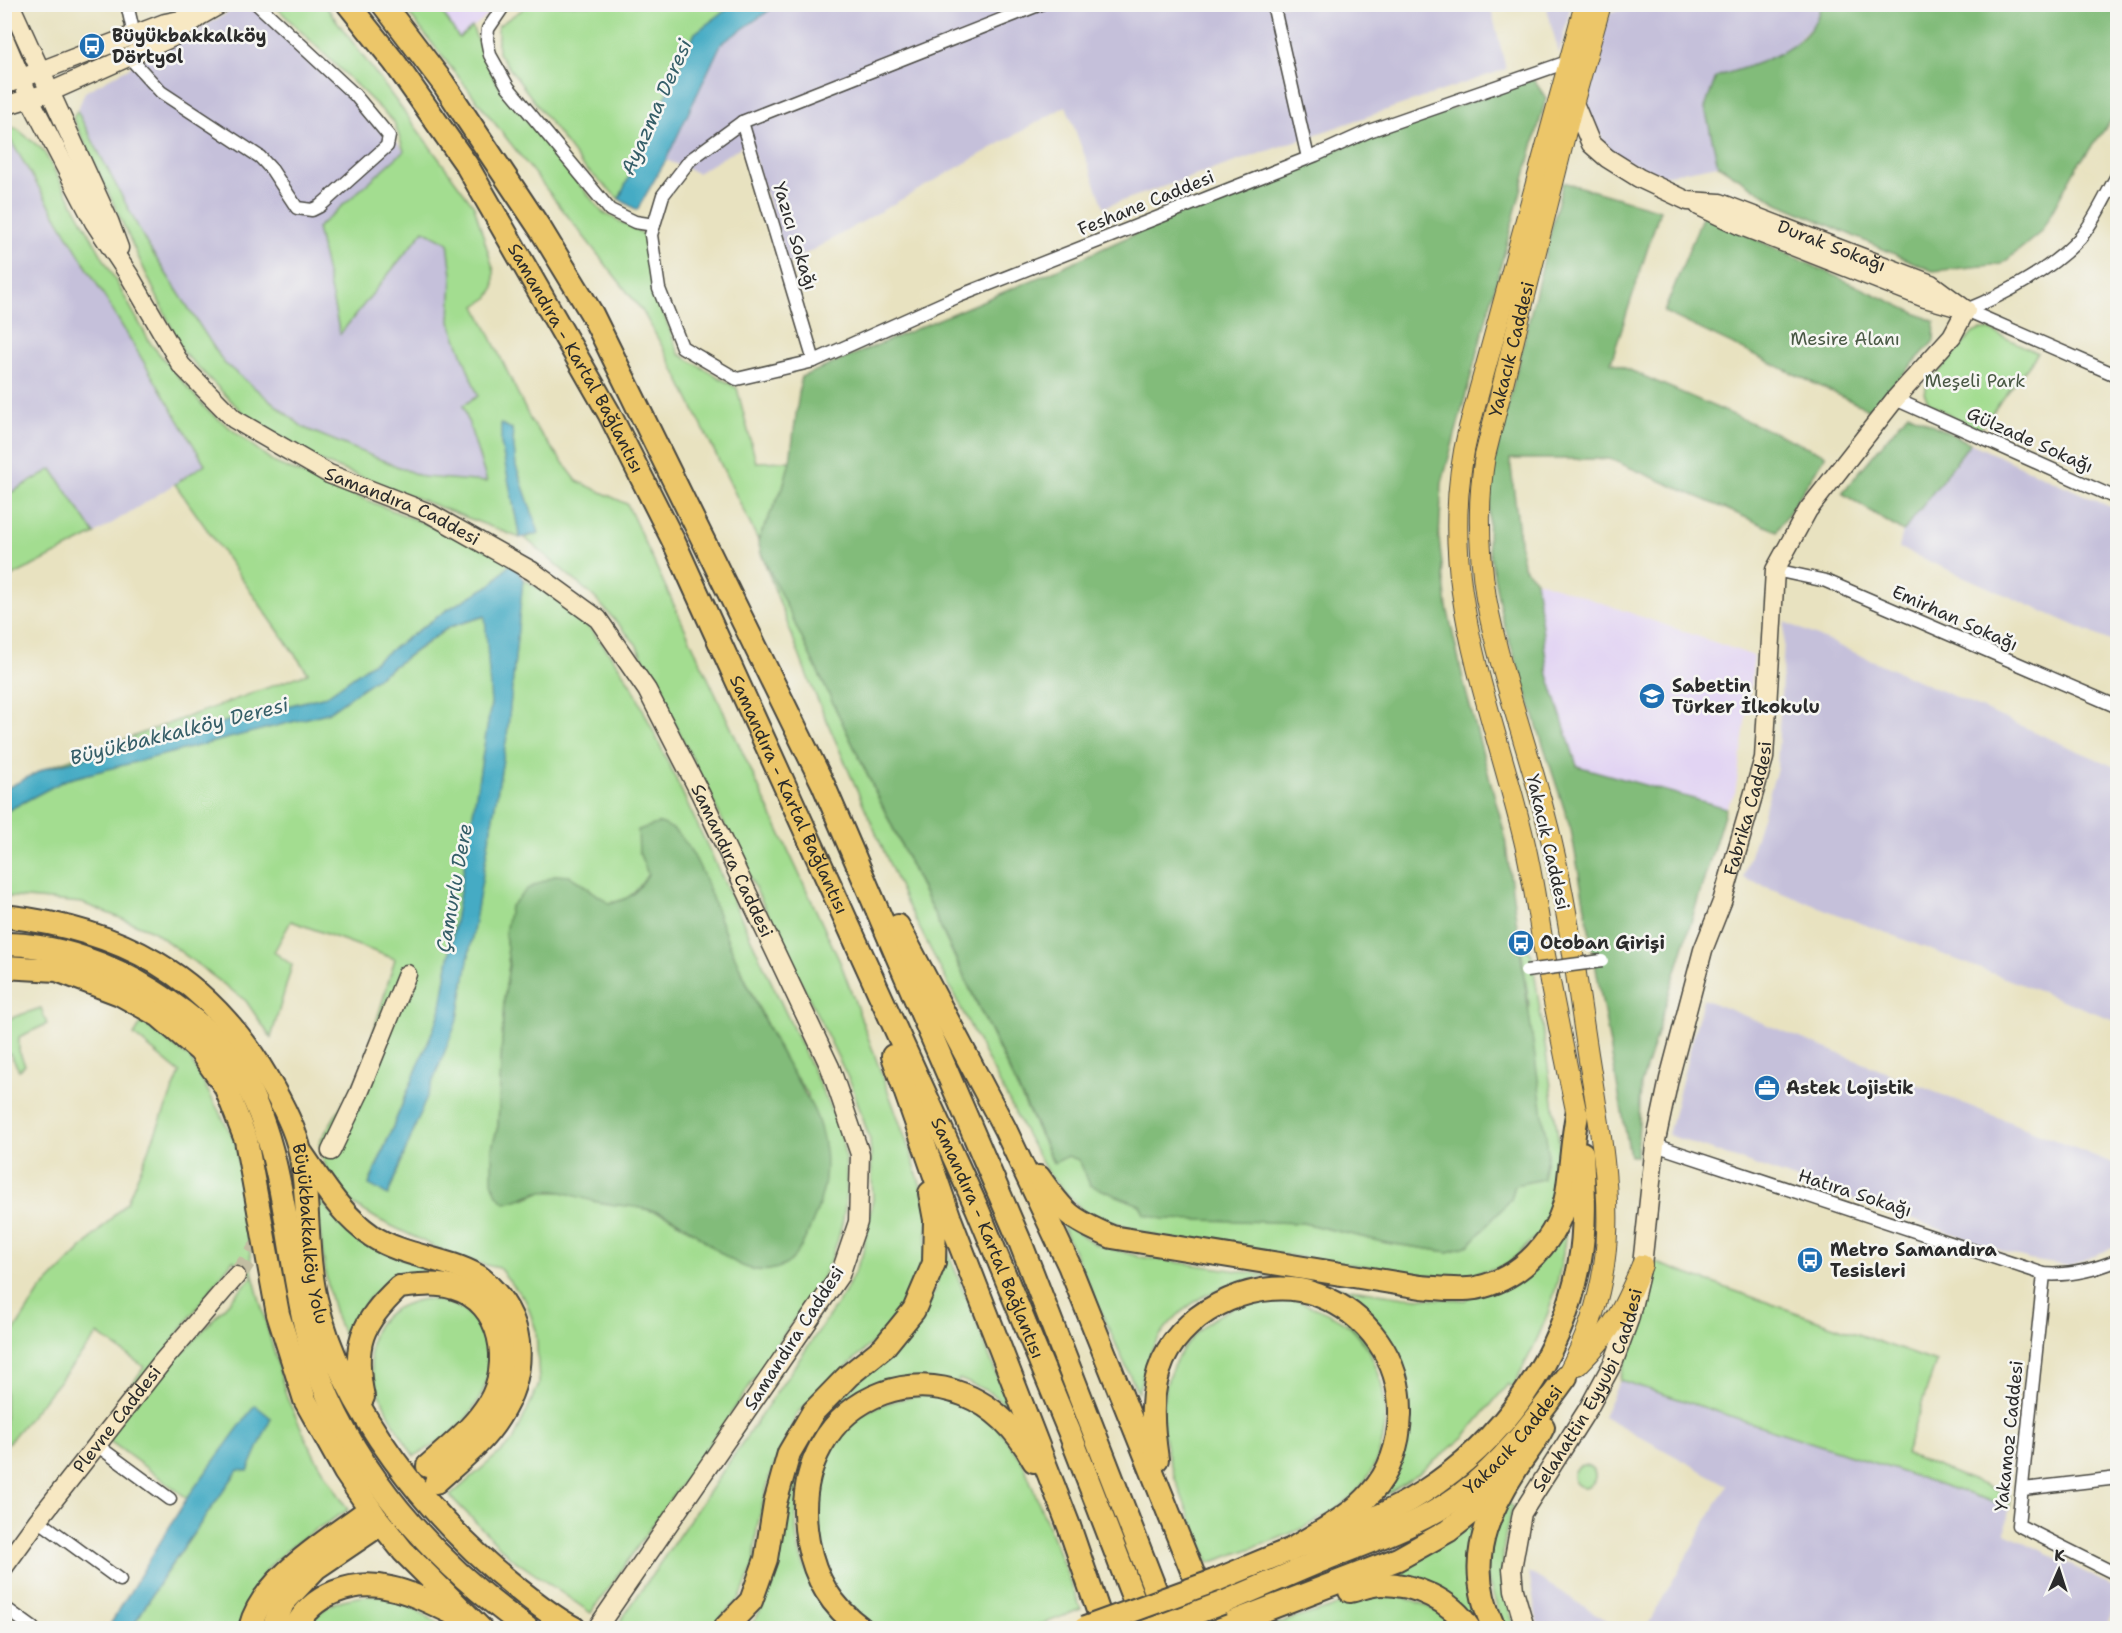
<svg xmlns="http://www.w3.org/2000/svg" width="2122" height="1633" font-family="'Shantell Sans',sans-serif">
	<style>
		.built { fill: #e2d4f3 }
		.industrial { fill: #c5c0da }
		.green { fill: #a3dd90; stroke: #67845e; stroke-width: 1.5; fill-rule: evenodd }
		.forest { fill: #82bc7a; stroke: #567452; stroke-width: 1.5 }
		.water { fill: #45abc4; stroke: #386b78; stroke-width: 1.5 }
		.lines { fill: none; stroke-linecap: round; stroke-linejoin: round }
		.secondary-tunnel { stroke: #c2bda2; stroke-width: 18; stroke-dasharray: 18 9; stroke-linecap: butt }
		.street-casing { stroke: #474641; stroke-width: 15 }
		.secondary-casing { stroke: #474641; stroke-width: 21 }
		.primary-casing { stroke: #474641; stroke-width: 22 }
		.highway-casing { stroke: #474641; stroke-width: 26 }
		.street { stroke: #fff; stroke-width: 12 }
		.secondary { stroke: #f7e8c3; stroke-width: 18 }
		.primary { stroke: #ecc669; stroke-width: 20 }
		.highway { stroke: #ecc669; stroke-width: 22 }
		.street-bridge-casing { stroke: #474641; stroke-width: 15; stroke-linecap: butt }
		.highway-bridge-casing { stroke: #474641; stroke-width: 26; stroke-linecap: butt }
		.street-bridge { stroke: #fff; stroke-width: 12 }
		.highway-bridge { stroke: #ecc669; stroke-width: 22 }
		.labels { text-anchor: middle; stroke-width: 5; stroke-linejoin: round; paint-order: stroke }
		.poi-label { font-size: 18px; font-weight: bold; fill: #2b2b2b; stroke: #f6f6f2; text-anchor: start }
		.street-label { font-size: 18px; fill: #2b2b2b; stroke: #f6f6f2 }
		.park-label { font-size: 18px; fill: #495844; stroke: #f6f6f2 }
		.water-label { font-size: 20px; font-style: italic; fill: #355e68; stroke: #f6f6f2 }
	</style>
	<rect width="100%" height="100%" fill="#f6f6f2"/>
	<filter id="ink" filterUnits="userSpaceOnUse"><feTurbulence type="fractalNoise" baseFrequency=".0167" numOctaves="2"/><feDisplacementMap in="SourceGraphic" scale="12" xChannelSelector="R" yChannelSelector="G"/><feConvolveMatrix kernelMatrix="1 2 1 2 8 2 1 2 1" color-interpolation-filters="sRGB"/></filter>
	<filter id="wash" filterUnits="userSpaceOnUse"><feTurbulence type="fractalNoise" baseFrequency=".008" numOctaves="4" result="noise"/><feDisplacementMap in="SourceGraphic" scale="24" xChannelSelector="R" yChannelSelector="G"/><feGaussianBlur stdDeviation="1.35" result="paint"/><feColorMatrix in="noise" values="0 0 0 0 0 0 0 0 0 0 0 0 0 0 0 0 0 1.4 0 .05"/><feComposite in="paint" operator="in"/></filter>
	<g filter="url(#wash)">
		<rect width="100%" height="100%" fill="#e8e2c0"/>
		<g class="built">
			<path d="M438 5H501L459 38Z"/>
			<path d="M1536 580 1754 656 1738 775 1735 793 1726 808 1577 766 1548 675Z"/>
		</g>
		<g class="industrial">
			<path d="M1652 4 1821 5 1818 20 1789 49 1763 61 1705 108 1718 165 1661 176 1613 154 1590 121 1587 90 1610 12Z"/>
			<path d="M777 5H1490L1506 69 1104 207 1066 106 788 264 749 142 697 173 666 160 721 44Z"/>
			<path d="M1546 5H1571L1559 54Z"/>
			<path d="M235 9 260 10 353 89 404 151 317 228 340 333 424 230 448 243 452 275 450 322 478 396 463 406 487 483 423 477 304 428 224 363 147 244 77 111 85 92Z"/>
			<path d="M4 131 205 465 95 534 52 469 5 496Z"/>
			<path d="M1970 443 2117 510V644L1899 548 1903 532Z"/>
			<path d="M1785 622 2117 768V1021L1743 878 1777 769Z"/>
			<path d="M1703 999 2117 1165V1246L2069 1266 2029 1260 1668 1135Z"/>
			<path d="M1620 1380 2009 1507 2006 1533 2117 1588V1600L2107 1628H1646L1727 1485 1603 1416Z"/>
			<path d="M1529 1572 1619 1628H1538Z"/>
		</g>
		<g class="green">
			<path d="M274 5H325L474 206 494 271V288L489 297 476 306 531 421 577 481 627 504 841 964 910 1151 929 1213 925 1254 912 1293 886 1330 798 1412 770 1475 757 1527 754 1564 740 1598 714 1624 701 1628H623L617 1626 844 1294 862 1256 873 1199 870 1140 852 1086 636 644 594 597 525 538 539 533 516 466 512 429 501 443 520 538 299 453 246 416 183 352 73 118 77 111 147 244 224 363 304 428 423 477 487 482 463 405 478 396 450 322 452 275 448 243 424 230 340 334 317 228 404 151 394 122Z"/>
			<path d="M402 5H438L459 38 472 27 495 80 602 212 646 235 653 286 679 354 737 388 756 462 790 461 783 487 758 540 668 357 643 312Z"/>
			<path d="M529 5H733L695 33 619 199 581 164 498 53V26Z"/>
			<path d="M5 125 17 129 43 150 151 344 206 409 275 463 468 541 512 562 492 584 447 610 326 696 46 768 308 673 175 484 205 464 5 131Z"/>
			<path d="M1980 330H1989L2038 353 1978 431 1929 403 1924 393 1927 385 1973 333Z"/>
			<path d="M52 469 95 534 5 580V496Z"/>
			<path d="M761 553 1053 1163 1068 1156 1080 1160 1090 1185 1140 1205 1256 1221 1303 1223 1387 1243 1449 1252 1511 1199 1515 1185 1529 1004 1520 940 1532 955 1563 1171 1545 1228 1507 1265 1454 1279 1161 1238 1085 1213 1049 1175 1027 1136 907 904 808 678Z"/>
			<path d="M523 579C580 609 599 636 633 688L839 1126C853 1180 848 1228 822 1278L726 1421 591 1613 510 1557 450 1496 513 1441 539 1384 536 1330 526 1301 499 1268 460 1259 379 1220 346 1200 326 1169 319 1143 362 1071 395 959 291 921 274 952 292 965 271 1038 246 1001 153 931 82 903 5 896V812L65 780 327 713 450 627 486 616 491 704 440 1013 369 1184 388 1195 458 1018 507 736ZM639 852 707 886 728 941 761 1013 789 1068 808 1094 817 1208 801 1248 692 1231 668 1216 635 1206 597 1202 565 1192H540L524 1199 492 1148 498 1126 504 1000 509 965 505 933 577 880 609 903C631 900 637 892 648 874Z"/>
			<path d="M41 1008 47 1024 19 1037V1051L25 1065 19 1070 10 1054 5 1056V1020Z"/>
			<path d="M142 1022 190 1058 236 1143 253 1276 287 1398 315 1457 348 1510C298 1540 252 1565 240 1628H132L162 1579 238 1470 248 1471 271 1418 255 1406 187 1498 99 1433 144 1367 98 1334 5 1447V1345L40 1291 127 1202 180 1073 134 1035ZM233 1260 253 1276 183 1352 173 1340Z"/>
			<path d="M315 1194 345 1228 443 1275C383 1282 370 1282 347 1341 324 1303 322 1238 315 1194Z"/>
			<path d="M1060 1221 1095 1244 1141 1257 1273 1276C1223 1282 1177 1302 1152 1349 1146 1363 1142 1379 1138 1393Z"/>
			<path d="M1566 1227C1561 1291 1543 1332 1512 1388L1508 1384 1464 1437 1421 1472 1369 1506 1403 1390 1317 1284 1405 1297 1465 1300Z"/>
			<path d="M944 1242 1010 1408 986 1390 959 1379 957 1383C935 1383 909 1379 888 1383 818 1397 779 1501 803 1563 811 1584 833 1609 845 1628H747L755 1620 772 1588 783 1535 785 1502 791 1474 818 1420 920 1321 936 1288Z"/>
			<path d="M1653 1262 1936 1362 1905 1454 2010 1495 2009 1507 1620 1380Z"/>
			<path d="M424 1299C490 1301 507 1361 472 1411 457 1432 436 1445 414 1456 381 1406 330 1318 424 1299Z"/>
			<path d="M1294 1299C1313 1308 1339 1315 1354 1331 1396 1377 1397 1457 1349 1499 1313 1531 1253 1547 1209 1563 1193 1520 1168 1474 1163 1428 1158 1373 1188 1326 1239 1305 1255 1299 1277 1300 1294 1299Z"/>
			<path d="M925 1394 958 1401 991 1418 1023 1463 1081 1609C1064 1615 1043 1626 1025 1628 1010 1630 884 1631 876 1627 804 1595 796 1484 844 1430 865 1406 895 1400 925 1394Z"/>
			<circle cx="1584" cy="1476" r="11"/>
			<path d="M1506 1502 1513 1507C1498 1550 1500 1586 1515 1628H1504L1485 1571 1493 1525Z"/>
			<path d="M1479 1513C1467 1554 1464 1580 1478 1622L1387 1574Z"/>
			<path d="M1376 1594C1411 1597 1430 1603 1456 1628H1262Z"/>
			<path d="M379 1595 406 1603 445 1628H308C323 1600 349 1597 379 1595Z"/>
		</g>
		<g class="forest">
			<path d="M1821 5H2117V113L2077 166 2041 232 2002 264 1933 271 1776 202 1718 165 1705 108 1716 77C1755 64 1812 51 1821 5Z"/>
			<path d="M1533 79 1546 98 1442 483 1439 538 1447 607 1465 688 1504 831 1548 1152 1543 1179 1515 1185 1511 1199 1469 1245 1449 1252 1387 1243 1303 1223 1163 1219 1144 1214 1140 1205 1090 1185 1079 1160 1068 1156 1054 1163 761 553 758 540 783 487 790 461 801 377 1049 273 1260 177Z"/>
			<path d="M1563 182 1660 210 1611 362 1826 455 1777 531 1610 459H1510L1523 566 1536 580 1548 675 1577 766 1726 808 1641 1085 1637 1156H1630L1571 830 1502 618 1488 544 1490 478Z"/>
			<path d="M1703 215 1935 322 1934 341 1870 410 1664 312Z"/>
			<path d="M1908 413 1970 443 1903 532 1842 493Z"/>
			<path d="M660 823C668 825 676 831 682 838 705 867 714 908 728 941 746 983 766 1028 789 1067 805 1094 819 1112 824 1145 827 1158 826 1181 822 1194 818 1211 800 1258 785 1265 739 1288 706 1232 668 1216 645 1205 620 1207 597 1202 578 1198 559 1187 539 1192 527 1195 518 1201 505 1203L497 1195 492 1181V1148L498 1126 504 1000 509 965 505 933 510 907 527 889 556 875 570 876 609 903C631 900 637 892 648 874L639 852 638 830Z"/>
		</g>
		<g class="water">
			<path d="M733 5H777L721 44 666 160 637 210 619 199 695 33Z"/>
			<path d="M501 424 512 429 516 466 539 533 520 538 501 443Z"/>
			<path d="M512 562 523 579 507 736 458 1018 388 1195 369 1185 440 1013 491 704 485 616 449 627 327 713 65 780 5 812V789L46 768 326 696 447 610 492 584Z"/>
			<path d="M255 1405 271 1418 248 1471 238 1470 162 1578 132 1628H108L187 1498Z"/>
		</g>
	</g>
	<g filter="url(#ink)">
		<g class="lines">
			<path class="secondary-tunnel" d="M236 1276 289 1206"/>
			<defs>
				<g id="street">
					<path d="M127 4 134 35"/>
					<path d="M505 4 488 29 487 40 490 55 508 87 610 210 635 222 654 225"/>
					<path d="M1041 4 742 122 690 160 663 195 651 235 659 289 682 347 737 379 814 361 959 296 1316 155 1369 131 1570 61"/>
					<path d="M1273 4 1308 158"/>
					<path d="M129 57 161 92 260 157 272 170 297 208 312 210 320 206 387 146 389 136 355 95 257 4"/>
					<path d="M742 122 814 361"/>
					<path d="M1966 310C2004 295 2052 269 2080 238 2095 221 2106 194 2118 174"/>
					<path d="M1966 310 2118 376"/>
					<path d="M1895 399 2118 499"/>
					<path d="M1775 570 1826 581 2118 707"/>
					<path d="M1655 1145 2044 1274C2069 1276 2094 1270 2118 1260"/>
					<path d="M2044 1274 2018 1525 2118 1575"/>
					<path d="M98 1446 170 1499"/>
					<path d="M2023 1489 2118 1478"/>
					<path d="M38 1520 120 1580"/>
					<path d="M4 1607 33 1628"/>
				</g>
				<g id="secondary">
					<path d="M10 4 109 221 119 248"/>
					<path id="s1" d="M4 38 30 99 94 222 129 275 181 365 234 419 329 474 429 513 532 571 598 619 647 690 700 793 830 1067 860 1154 858 1222 840 1275 597 1628"/>
					<path d="M4 85 165 23 195 17"/>
					<path id="s2" d="M1574 103 1591 144 1607 158 1639 178 1688 201 1720 203 1931 284 1966 310"/>
					<path d="M4 106 50 92 173 37 200 16 221 4"/>
					<path d="M1699 206 1739 225 1925 298 1953 306"/>
					<path d="M331 1151 359 1093 407 974"/>
					<path id="s3" d="M4 1567 38 1520 162 1362 236 1276"/>
					<path id="s4" d="M1525 1628 1514 1590 1512 1569 1522 1513 1588 1409 1614 1361 1629 1320 1642 1265 1655 1145 1669 1079 1703 950 1722 902 1764 758 1775 570 1808 510 1895 399 1952 336 1966 310"/>
				</g>
				<g id="primary">
					<path d="M1577 1115C1566 1062 1555 1009 1545 955 1538 917 1533 877 1524 840 1490 697 1432 577 1469 428L1585 4"/>
					<path d="M1578 1365C1614 1329 1623 1310 1642 1265"/>
					<path id="s5" d="M1566 1377C1628 1264 1607 1174 1588 1054 1577 983 1568 909 1551 839 1532 758 1501 679 1486 598 1479 551 1477 503 1485 456L1570 115 1601 4"/>
				</g>
				<g id="highway">
					<path id="s6" d="M348 4 395 63 466 164 609 413 673 540 977 1208 1069 1431 1145 1628"/>
					<path d="M383 4 443 83 541 230 592 314 823 784 1021 1244 1167 1620"/>
					<path id="s7" d="M4 916C120 929 206 974 266 1076 279 1098 295 1127 300 1152 310 1200 305 1251 316 1299 342 1410 430 1519 518 1589 536 1603 554 1618 574 1628"/>
					<path d="M898 926 1005 1129 1069 1265 1215 1628"/>
					<path d="M4 944C55 944 111 964 153 991 182 1009 213 1032 233 1061 299 1161 280 1291 329 1399 370 1490 446 1571 527 1628"/>
					<path d="M4 967 57 970 120 994 158 1015 200 1051 225 1086 246 1140 278 1314 305 1400 345 1472 375 1516 403 1551 480 1628"/>
					<path d="M893 1056 950 1219 1069 1526 1104 1628"/>
					<path d="M302 1154C323 1184 341 1215 372 1236 404 1257 445 1257 478 1276 483 1279 487 1284 491 1288 527 1324 526 1375 499 1417 483 1443 458 1462 436 1482"/>
					<path d="M1039 1177C1065 1214 1070 1219 1112 1237L1421 1287C1439 1288 1458 1291 1476 1288 1522 1279 1559 1238 1567 1193 1571 1168 1572 1141 1577 1115"/>
					<path d="M363 1397C352 1345 361 1323 399 1287 418 1285 436 1282 454 1288 503 1302 512 1365 489 1403 474 1428 449 1447 428 1466"/>
					<path d="M1157 1459C1152 1425 1149 1392 1163 1360 1187 1307 1262 1274 1318 1295 1368 1314 1401 1360 1400 1414 1399 1444 1391 1471 1371 1493 1350 1518 1316 1533 1289 1551"/>
					<path d="M1214 1581C1239 1571 1264 1560 1290 1550 1335 1533 1382 1519 1423 1492 1502 1442 1561 1358 1579 1266 1586 1229 1584 1190 1582 1153"/>
					<path d="M1350 1591C1360 1589 1371 1584 1382 1584 1415 1584 1451 1600 1469 1628"/>
					<path id="s8" d="M1222 1603C1256 1589 1289 1574 1323 1560 1370 1541 1418 1526 1459 1496 1502 1464 1535 1420 1566 1377"/>
					<path d="M250 1628C262 1579 325 1542 363 1514"/>
					<path d="M273 1628 283 1603 316 1568 375 1528"/>
					<path d="M295 1628C312 1594 353 1579 390 1588 414 1593 437 1606 459 1616"/>
					<path d="M725 1628 751 1601 766 1559 775 1503 789 1453 813 1412 848 1376 884 1347 914 1310 934 1263 935 1220 930 1193"/>
					<path d="M861 1628C831 1606 815 1579 808 1542 780 1390 960 1324 1034 1461"/>
					<path d="M1218 1628 1398 1559 1448 1531 1480 1506 1515 1470"/>
					<path d="M1494 1628C1466 1569 1481 1523 1516 1469 1525 1455 1536 1442 1543 1427"/>
				</g>
			</defs>
			<use href="#street" class="street-casing"/>
			<use href="#secondary" class="secondary-casing"/>
			<use href="#primary" class="primary-casing"/>
			<use href="#highway" class="highway-casing"/>
			<use href="#street" class="street"/>
			<use href="#secondary" class="secondary"/>
			<use href="#primary" class="primary"/>
			<use href="#highway" class="highway"/>
			<defs>
				<path id="street-bridge" d="M1526 971 1602 961"/>
				<g id="highway-bridge">
					<path d="M1085 1628 1214 1581"/>
					<path d="M1155 1628 1222 1603"/>
				</g>
			</defs>
			<use href="#street-bridge" class="street-bridge-casing"/>
			<use href="#highway-bridge" class="highway-bridge-casing"/>
			<use href="#street-bridge" class="street-bridge"/>
			<use href="#highway-bridge" class="highway-bridge"/>
		</g>
	</g>
	<defs>
		<symbol id="bus-disc" viewBox="-11 -11 22 22"><circle r="9.5" fill="#1f6fb2" stroke="#f6f6f2"/><path d="M-5-6H5V4H4V6H2V4H-2V6H-4V4H-5ZM-3.5-4V0h7V-4ZM-3.5 1.2v1.5H-2V1.2ZM2 1.2v1.5H3.5V1.2Z" fill="#fff"/></symbol>
		<symbol id="school-disc" viewBox="-11 -11 22 22"><circle r="9.5" fill="#1f6fb2" stroke="#f6f6f2"/><path d="M0-5L7-2L0 1L-7-2ZM-4 1L0 2.5L4 1V4Q0 6-4 4Z" fill="#fff"/></symbol>
		<symbol id="office-disc" viewBox="-11 -11 22 22"><circle r="9.5" fill="#1f6fb2" stroke="#f6f6f2"/><path d="M-6-3h4V-5.5h4V-3h4V5H-6ZM-1-4.5V-3h2v-1.5ZM-6 0V1H6V0Z" fill="#fff"/></symbol>
	</defs>
	<g fill-rule="evenodd">
		<use href="#bus-disc" x="77" y="31" width="30" height="30"/>
		<use href="#school-disc" x="1637" y="681" width="30" height="30"/>
		<use href="#bus-disc" x="1506" y="928" width="30" height="30"/>
		<use href="#office-disc" x="1752" y="1073" width="30" height="30"/>
		<use href="#bus-disc" x="1795" y="1245" width="30" height="30"/>
	</g>
	<g class="labels">
		<g class="poi-label">
			<text x="112" y="42">Büyükbakkalköy<tspan x="112" dy="21">Dörtyol</tspan></text>
			<text x="1672" y="692">Sabettin<tspan x="1672" dy="21">Türker İlkokulu</tspan></text>
			<text x="1540" y="949">Otoban Girişi</text>
			<text x="1786" y="1094">Astek Lojistik</text>
			<text x="1830" y="1256">Metro Samandıra<tspan x="1830" dy="21">Tesisleri</tspan></text>
		</g>
		<g class="street-label">
			<text transform="translate(1146 203) rotate(-22)" y="6">Feshane Caddesi</text>
			<text transform="translate(795 236) rotate(73)" y="6">Yazıcı Sokağı</text>
			<text dy="6" stroke="none"><textPath href="#s2" startOffset="309">Durak Sokağı</textPath></text>
			<text dy="6" stroke="none"><textPath href="#s5" startOffset="1052">Yakacık Caddesi</textPath></text>
			<text dy="6" stroke="none"><textPath href="#s6" startOffset="422">Samandıra - Kartal Bağlantısı</textPath></text>
			<text transform="translate(2030 440) rotate(24)" y="6">Gülzade Sokağı</text>
			<text dy="6" stroke="none"><textPath href="#s1" startOffset="638">Samandıra Caddesi</textPath></text>
			<text transform="translate(1955 618) rotate(24)" y="6">Emirhan Sokağı</text>
			<text dy="6" stroke="none"><textPath href="#s6" startOffset="908">Samandıra - Kartal Bağlantısı</textPath></text>
			<text dy="6" stroke="none"><textPath href="#s4" startOffset="866">Fabrika Caddesi</textPath></text>
			<text transform="translate(1548 842) rotate(77)" y="6">Yakacık Caddesi</text>
			<text dy="6" stroke="none"><textPath href="#s1" startOffset="1142">Samandıra Caddesi</textPath></text>
			<text transform="translate(1855 1193) rotate(18)" y="6">Hatıra Sokağı</text>
			<text dy="6" stroke="none"><textPath href="#s7" startOffset="486">Büyükbakkalköy Yolu</textPath></text>
			<text dy="6" stroke="none"><textPath href="#s6" startOffset="1394">Samandıra - Kartal Bağlantısı</textPath></text>
			<text transform="translate(794 1338) rotate(-57)" y="6">Samandıra Caddesi</text>
			<text dy="6" stroke="none"><textPath href="#s4" startOffset="258">Selahattin Eyyubi Caddesi</textPath></text>
			<text dy="6" stroke="none"><textPath href="#s3" startOffset="186">Plevne Caddesi</textPath></text>
			<text transform="translate(2009 1436) rotate(-84)" y="6">Yakamoz Caddesi</text>
			<text dy="6" stroke="none"><textPath href="#s8" startOffset="339">Yakacık Caddesi</textPath></text>
		</g>
		<g class="park-label">
			<text x="1845" y="345">Mesire Alanı</text>
			<text x="1975" y="387">Meşeli Park</text>
		</g>
		<g class="water-label">
			<text transform="translate(656 107) rotate(-66)" y="7">Ayazma Deresi</text>
			<text transform="translate(179 731) rotate(-14)" y="7">Büyükbakkalköy Deresi</text>
			<text transform="translate(454 888) rotate(-80)" y="7">Çamurlu Dere</text>
		</g>
	</g>
	<rect width="2122" height="1633" fill="none" stroke="#f6f6f2" stroke-width="24"/>
	<g transform="translate(2059 1570) rotate(3)" stroke="#f6f6f2" stroke-width="4.5" paint-order="stroke">
	<path d="M0-4.5L10 22L0 15L-10 22Z" fill="#2b2b2b"/>
	<text y="-9" font-size="16" font-weight="bold" text-anchor="middle" fill="#2b2b2b">K</text>
	</g>
</svg>
